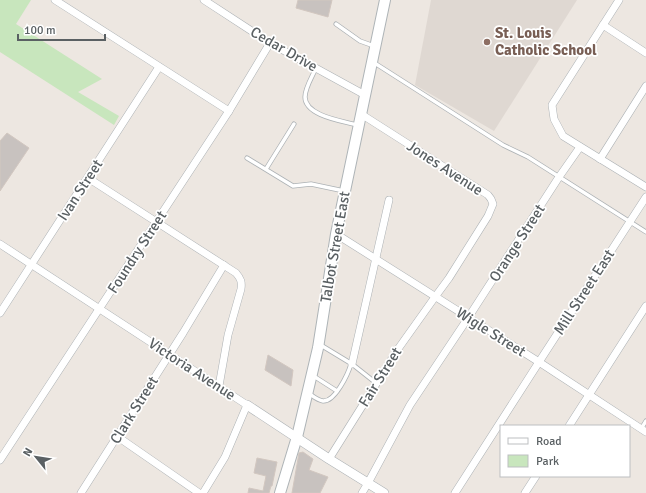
<svg xmlns="http://www.w3.org/2000/svg" width="646" height="493" font-family="Signika,sans-serif">
	<style>
		.education { fill: #dfd8d2 }
		.green { fill: #c8e6bd }
		.building { fill: #c8c2bf; stroke: #d2c7c0 }
		.lines { fill: none; stroke-linecap: round; stroke-linejoin: round }
		.service-casing { stroke: #adb2b5; stroke-width: 5 }
		.minor-casing { stroke: #adb2b5; stroke-width: 8 }
		.tertiary-casing { stroke: #adb2b5; stroke-width: 10 }
		.secondary-casing { stroke: #aeb4b7; stroke-width: 12 }
		.service { stroke: #fff; stroke-width: 3.5 }
		.minor { stroke: #fff; stroke-width: 7 }
		.tertiary { stroke: #fff; stroke-width: 9 }
		.secondary { stroke: #fff; stroke-width: 10 }
		.education-dot { fill: #8d6e63; stroke: #fff; stroke-width: 1.5 }
		.labels { text-anchor: middle; stroke-width: 3.5; stroke-linejoin: round; paint-order: stroke }
		.education-label { font-size: 15px; font-weight: bold; fill: #785e54; stroke: #fff; text-anchor: start }
		.street-label { font-size: 15px; fill: #5a6063; stroke: #fff }
	</style>
	<rect width="100%" height="100%" fill="#ede7e1"/>
	<path class="education" d="M431 0H577L494 131 415 85Z"/>
	<path class="green" d="M0 0H31L16 24 102 79 78 92 119 116 114 125 0 52Z"/>
	<g class="building">
		<path d="M298 0H332L328 17 296 8Z"/>
		<path d="M7 133 29 148 0 191V141Z"/>
		<path d="M268 355 293 370 291 386 265 370Z"/>
		<path d="M303 452 313 459 309 470 328 477 320 493H292L299 453Z"/>
		<path d="M257 458 277 462 272 486H271L269 493H248L249 488 263 491 266 476 254 473Z"/>
	</g>
	<g class="lines">
		<defs>
			<g id="service">
				<path d="M336 24 360 41 374 46"/>
				<path d="M373 62 492 138 503 145 528 157 646 232"/>
				<path d="M316 68C312 77 305 88 305 97 305 116 343 121 357 125"/>
				<path d="M247 158 293 186 311 184 344 191"/>
				<path d="M266 169 294 124"/>
				<path d="M319 344 352 364 376 383"/>
				<path d="M312 375 337 391"/>
				<path d="M308 393C313 396 317 400 323 401 335 402 348 374 351 364"/>
				<path d="M641 429 646 421"/>
			</g>
			<g id="minor">
				<path d="M55 0 229 111"/>
				<path d="M204 0 270 43 365 95"/>
				<path d="M619 0 552 105 554 119 563 136 646 187"/>
				<path d="M603 25 646 53"/>
				<path d="M600 159 646 86"/>
				<path d="M88 178 236 273C241 279 242 282 241 289L228 335 219 386"/>
				<path d="M336 234 539 362 646 432"/>
				<path d="M0 244 247 405 225 457 203 493"/>
				<path d="M0 313 159 67"/>
				<path d="M352 364 389 200"/>
				<path d="M569 426 646 306"/>
				<path d="M118 437 199 493"/>
				<path d="M329 459 398 349 435 297 449 278 488 216 493 204 491 199 488 195 361 114"/>
				<path d="M0 460 229 111 270 43"/>
				<path d="M81 493 183 333 224 265"/>
				<path d="M362 493 368 483 410 405 468 318 559 177 580 147"/>
				<path d="M455 493 539 362 646 197"/>
				<path d="M525 493 536 476"/>
			</g>
			<path id="tertiary" d="M247 405 329 459 384 493"/>
			<path id="secondary" d="M280 493 297 437 318 348 336 234 385 0"/>
		</defs>
		<use href="#service" class="service-casing"/>
		<use href="#minor" class="minor-casing"/>
		<use href="#tertiary" class="tertiary-casing"/>
		<use href="#secondary" class="secondary-casing"/>
		<use href="#service" class="service"/>
		<use href="#minor" class="minor"/>
		<use href="#tertiary" class="tertiary"/>
		<use href="#secondary" class="secondary"/>
	</g>
	<circle class="education-dot" cx="487" cy="42" r="4"/>
	<g class="labels">
		<g class="education-label">
			<text x="495" y="38">St. Louis<tspan x="495" dy="17">Catholic School</tspan></text>
		</g>
		<g class="street-label">
			<text transform="translate(284 49) rotate(30)" y="5">Cedar Drive</text>
			<text transform="translate(445 168) rotate(33)" y="5">Jones Avenue</text>
			<text transform="translate(80 190) rotate(-57)" y="5">Ivan Street</text>
			<text transform="translate(517 243) rotate(-57)" y="5">Orange Street</text>
			<text transform="translate(335 247) rotate(-80)" y="5">Talbot Street East</text>
			<text transform="translate(137 252) rotate(-57)" y="5">Foundry Street</text>
			<text transform="translate(584 292) rotate(-57)" y="5">Mill Street East</text>
			<text transform="translate(491 332) rotate(32)" y="5">Wigle Street</text>
			<text transform="translate(192 369) rotate(33)" y="5">Victoria Avenue</text>
			<text transform="translate(380 377) rotate(-58)" y="5">Fair Street</text>
			<text transform="translate(134 410) rotate(-58)" y="5">Clark Street</text>
		</g>
	</g>
	<rect x="500" y="425" width="130" height="52" fill="#ffffff" stroke="#bdbfc1"/>
	<rect x="508" y="438" width="20" height="6" fill="#ffffff" stroke="#bdbfc1"/>
	<text x="536" y="445" font-size="12" fill="#5a6063">Road</text>
	<rect x="508" y="455" width="20" height="12" fill="#c8e6bd" stroke="#bdbfc1"/>
	<text x="536" y="465" font-size="12" fill="#5a6063">Park</text>
	<g transform="translate(36 457) rotate(300)" stroke="#ffffff" stroke-width="3" paint-order="stroke">
	<path d="M0-3L7 15L0 10L-7 15Z" fill="#5a6063"/>
	<text y="-6" font-size="11" font-weight="bold" text-anchor="middle" fill="#5a6063">N</text>
	</g>
	<path d="M18 34v6h87v-6" fill="none" stroke="#5a6063" stroke-width="2"/>
	<text x="24" y="34" font-size="12" fill="#5a6063" stroke="#ffffff" stroke-width="3" paint-order="stroke">100 m</text>
</svg>
